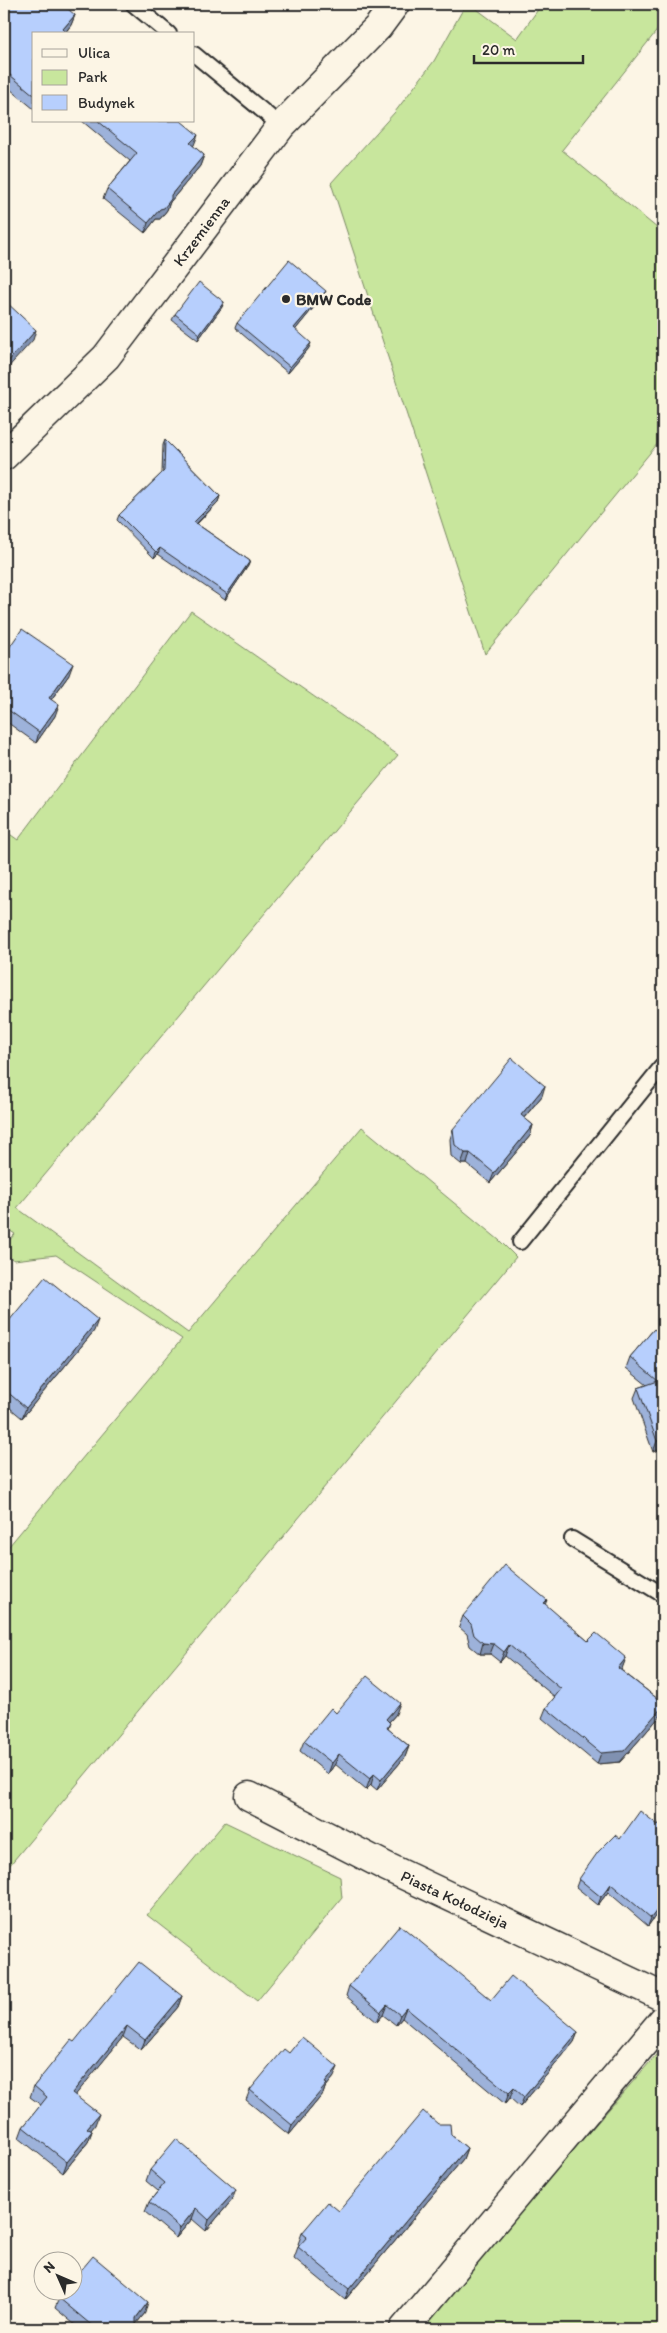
<svg xmlns="http://www.w3.org/2000/svg" width="667" height="2333" font-family="Itim,sans-serif">
	<style>
		.green { fill: #c8e69d; stroke: #7a8864 }
		.lines { fill: none; stroke-linecap: round; stroke-linejoin: round }
		.service-casing { stroke: #2b2b2b; stroke-width: 18 }
		.minor-casing { stroke: #2b2b2b; stroke-width: 31 }
		.service { stroke: #fcf5e5; stroke-width: 14 }
		.minor { stroke: #fcf5e5; stroke-width: 28 }
		.wall { fill: #9db2da; stroke: #2b2b2b }
		.shaded-wall { fill: #8091b1; stroke: #2b2b2b }
		.building { fill: #b7cffd; stroke: #2b2b2b }
		.poi-dot { fill: #2b2b2b; stroke: #fcf5e5; stroke-width: 2 }
		.labels { text-anchor: middle; stroke-width: 4.5; stroke-linejoin: round; paint-order: stroke }
		.street-label { font-size: 16px; fill: #2b2b2b; stroke: #fcf5e5 }
		.poi-label { font-size: 16px; font-weight: bold; fill: #2b2b2b; stroke: #fcf5e5; text-anchor: start }
	</style>
	<rect width="100%" height="100%" fill="#fcf5e5"/>
	<filter id="ink" filterUnits="userSpaceOnUse"><feTurbulence type="fractalNoise" baseFrequency=".02" numOctaves="2"/><feDisplacementMap in="SourceGraphic" scale="10" xChannelSelector="R" yChannelSelector="G"/><feConvolveMatrix kernelMatrix="1 2 1 2 8 2 1 2 1" color-interpolation-filters="sRGB"/></filter>
	<g filter="url(#ink)">
		<g class="green">
			<path d="M466 4H470L517 39 542 4H663V23L562 150 663 233V437L485 654 331 183 395 112 434 61Z"/>
			<path d="M191 611 398 755 17 1208 188 1333 362 1127 499 1240 516 1257 4 1872V1552L182 1339 56 1255 14 1260 4 1254V1246L15 1234 4 1227V830L18 840Z"/>
			<path d="M225 1822 340 1877 342 1898 257 2001 147 1915Z"/>
			<path d="M663 2047V2329H418Z"/>
		</g>
		<g class="lines">
			<defs>
				<g id="service">
					<path d="M133 4 169 34"/>
					<path d="M194 54 281 126"/>
					<path d="M520 1242 663 1065"/>
					<path d="M572 1539 663 1595"/>
				</g>
				<g id="minor">
					<path d="M4 456 106 357 281 126 378 27 395 4"/>
					<path d="M249 1796 387 1867 663 1997"/>
					<path d="M404 2329 663 2020"/>
				</g>
			</defs>
			<use href="#service" class="service-casing"/>
			<use href="#minor" class="minor-casing"/>
			<use href="#service" class="service"/>
			<use href="#minor" class="minor"/>
		</g>
		<g class="wall">
			<path d="M4 4 75 15 71 25 66 32 34 34V109L4 84Z"/>
			<path d="M82 121H181L194 145 193 146 204 155 200 166 170 202 167 210 160 219H156L145 233 103 199 107 189 130 161Z"/>
			<path d="M323 296 295 330 309 348 288 373 235 328 237 323Z"/>
			<path d="M224 302 222 307 198 340 172 320 175 314Z"/>
			<path d="M165 440 220 496 218 502 197 524 250 561 248 566 225 600 158 554 154 558 117 520 119 515 162 473 163 445Z"/>
			<path d="M4 655 69 675 51 700 55 716 36 743 4 720Z"/>
			<path d="M542 1096 524 1118 533 1125 530 1136 490 1183 467 1164H461L451 1156 450 1139 453 1129Z"/>
			<path d="M4 1327 94 1331 22 1418 4 1403Z"/>
			<path d="M654 1329 663 1448 653 1452 634 1398 638 1388 647 1385 626 1368 630 1357Z"/>
			<path d="M547 1600 545 1605 588 1641 626 1658 621 1670 663 1703V1708L661 1715 620 1762 597 1764 542 1718 546 1708 555 1697 505 1656 500 1662 490 1654H480L470 1646 467 1634 459 1627 463 1616Z"/>
			<path d="M336 1713 396 1714 389 1722 390 1723 388 1729 409 1746 405 1757 377 1790 371 1785 366 1790 335 1764 328 1774 300 1751 304 1741Z"/>
			<path d="M658 1825 659 1911 648 1926 608 1892 598 1905 576 1887 579 1879 620 1839Z"/>
			<path d="M349 1986 491 2000 578 2032 574 2042 520 2107 510 2098 505 2104 402 2018 396 2025 383 2015 377 2022 346 1996Z"/>
			<path d="M182 1996 178 2007 141 2050 123 2037 75 2095 95 2125 90 2130 92 2131 88 2142 63 2173 19 2138 23 2127 41 2105 30 2097 34 2086 74 2042Z"/>
			<path d="M289 2053 334 2077 325 2088 323 2094 289 2135 246 2100 250 2090Z"/>
			<path d="M451 2135 467 2148 463 2159 345 2300 294 2258 298 2247 300 2245 298 2244 302 2233 339 2211Z"/>
			<path d="M150 2170 232 2200 206 2231 192 2219 176 2238 145 2212 149 2202 158 2191 146 2181Z"/>
			<path d="M59 2298 145 2313 136 2324V2329H80L55 2308Z"/>
		</g>
		<g class="shaded-wall">
			<path d="M75 15 71 25 64 34 63 29Z"/>
			<path d="M198 135 194 145 186 154 190 143Z"/>
			<path d="M204 155 200 166 170 202 167 210 160 219H156L145 233 148 223Z"/>
			<path d="M326 291 323 296 292 334 294 328Z"/>
			<path d="M224 302 222 307 198 340 200 334Z"/>
			<path d="M36 330 33 340 4 372V366Z"/>
			<path d="M311 343 309 348 288 373 290 367Z"/>
			<path d="M220 496 218 502 192 528 194 522Z"/>
			<path d="M160 548 158 554 154 558 156 552Z"/>
			<path d="M250 561 248 566 225 600 227 594Z"/>
			<path d="M73 664 69 675 45 708 49 698Z"/>
			<path d="M59 705 55 716 36 743 39 732Z"/>
			<path d="M545 1086 542 1096 517 1126 521 1115Z"/>
			<path d="M533 1125 530 1136 490 1183 494 1173Z"/>
			<path d="M465 1153H470L467 1164H461Z"/>
			<path d="M98 1320 94 1331 22 1418 26 1408Z"/>
			<path d="M663 1439V1448L653 1452 657 1441Z"/>
			<path d="M483 1643 494 1644 490 1654H480Z"/>
			<path d="M509 1645 505 1656 500 1662 504 1652Z"/>
			<path d="M626 1658 622 1669 614 1678 618 1668Z"/>
			<path d="M400 1703 396 1714 382 1730 386 1719Z"/>
			<path d="M663 1706 661 1715 620 1762 597 1764 601 1753Z"/>
			<path d="M409 1746 405 1757 377 1790 381 1780Z"/>
			<path d="M339 1754 335 1764 328 1774 332 1763Z"/>
			<path d="M374 1774 371 1785 366 1790 370 1779Z"/>
			<path d="M611 1884 608 1892 598 1905 601 1897Z"/>
			<path d="M663 1902V1907L659 1911 648 1926 651 1918Z"/>
			<path d="M182 1996 178 2007 141 2050 145 2040Z"/>
			<path d="M387 2005 383 2015 377 2022 381 2012Z"/>
			<path d="M406 2008 402 2018 396 2025 400 2015Z"/>
			<path d="M127 2026 123 2037 69 2103 72 2093Z"/>
			<path d="M578 2032 574 2042 520 2107 524 2097Z"/>
			<path d="M338 2067 334 2077 325 2088 323 2094 289 2135 292 2125 325 2083Z"/>
			<path d="M514 2088 510 2098 505 2104 509 2093Z"/>
			<path d="M99 2114 95 2125 84 2139 87 2128Z"/>
			<path d="M92 2131 88 2142 63 2173 67 2162Z"/>
			<path d="M467 2148 463 2159 345 2300 349 2289Z"/>
			<path d="M236 2190 232 2200 206 2231 209 2220Z"/>
			<path d="M196 2208 192 2219 176 2238 180 2228Z"/>
			<path d="M148 2302 145 2313 132 2329 136 2318Z"/>
		</g>
		<g class="building">
			<path d="M4 4H62L75 15 63 29 68 34H34V95L4 70Z"/>
			<path d="M98 121H181L198 135 190 143 204 155 171 195V199L164 208 160 209 148 223 107 189 137 153Z"/>
			<path d="M289 260 326 291 294 328 311 343 290 367 237 323Z"/>
			<path d="M199 282 224 302 200 334 175 314Z"/>
			<path d="M4 300 36 330 4 366Z"/>
			<path d="M165 440 220 496 194 522 250 561 227 594 160 548 156 552 119 515 164 471Z"/>
			<path d="M22 629 73 664 49 698 59 705 39 732 4 707V655Z"/>
			<path d="M512 1058 545 1086 521 1115 533 1125 494 1173 470 1153H465L455 1145 453 1129Z"/>
			<path d="M45 1277 98 1320 26 1408 4 1389V1327Z"/>
			<path d="M654 1329 662 1335 663 1333V1439L657 1441 638 1388 658 1381 630 1357Z"/>
			<path d="M505 1565 547 1600 544 1603 588 1641 596 1633 606 1641 626 1658 618 1668 663 1703V1706L624 1751 601 1753 546 1708 561 1689 509 1645 504 1652 494 1644 483 1643 474 1635 471 1624 463 1616Z"/>
			<path d="M367 1676 400 1703 386 1719 390 1723 387 1728 409 1746 381 1780 374 1774 370 1779 339 1754 332 1763 304 1741 331 1708 336 1713Z"/>
			<path d="M640 1811 658 1825 663 1818V1902L651 1918 611 1884 601 1897 579 1879 598 1852 615 1835 620 1839Z"/>
			<path d="M400 1925 491 2000 511 1976 578 2032 524 2097 514 2088 509 2093 406 2008 400 2015 387 2005 381 2012 349 1986Z"/>
			<path d="M139 1962 182 1996 145 2040 127 2026 72 2093 99 2114 87 2128 92 2131 67 2162 23 2127 47 2097 34 2086 71 2040 74 2042Z"/>
			<path d="M302 2037 338 2067 325 2083 327 2084 292 2125 250 2090 284 2049 289 2053Z"/>
			<path d="M423 2111 438 2124H450L451 2135 467 2148 349 2289 298 2247 307 2237 302 2233 328 2202 339 2211Z"/>
			<path d="M176 2139 236 2190 209 2220 196 2208 180 2228 149 2202 165 2183 150 2170Z"/>
			<path d="M4 2191 7 2193 4 2197Z"/>
			<path d="M93 2256 148 2302 136 2318V2329H96L59 2298 65 2290H72V2281Z"/>
		</g>
	</g>
	<circle class="poi-dot" cx="286" cy="299" r="5"/>
	<g class="labels">
		<g class="street-label">
			<text transform="translate(201 231) rotate(-53)" y="6">Krzemienna</text>
			<text transform="translate(455 1899) rotate(25)" y="6">Piasta Kołodzieja</text>
		</g>
		<g class="poi-label">
			<text x="296" y="305">BMW Code</text>
		</g>
	</g>
	<rect width="667" height="2333" fill="none" stroke="#fcf5e5" stroke-width="20"/>
	<rect x="10" y="10" width="647" height="2313" fill="none" stroke="#2b2b2b" stroke-width="2" filter="url(#ink)"/>
	<rect x="32" y="32" width="162" height="90" fill="#fcf5e5" stroke="#a8a49b"/>
	<rect x="42" y="49" width="25" height="8" fill="#fcf5e5" stroke="#a8a49b"/>
	<text x="78" y="58" font-size="15" fill="#2b2b2b">Ulica</text>
	<rect x="42" y="70" width="25" height="15" fill="#c8e69d" stroke="#a8a49b"/>
	<text x="78" y="82" font-size="15" fill="#2b2b2b">Park</text>
	<rect x="42" y="95" width="25" height="15" fill="#b7cffd" stroke="#a8a49b"/>
	<text x="78" y="108" font-size="15" fill="#2b2b2b">Budynek</text>
	<g transform="translate(58 2276) rotate(315)"><circle r="24" fill="#fcf5e5" stroke="#a8a49b"/>
	<path d="M0-4L9 19L0 12L-9 19Z" fill="#2b2b2b"/>
	<text y="-8" font-size="14" font-weight="bold" text-anchor="middle" fill="#2b2b2b">N</text>
	</g>
	<path d="M474 55v8h109v-8" fill="none" stroke="#2b2b2b" stroke-width="2.5"/>
	<text x="482" y="55" font-size="15" fill="#2b2b2b" stroke="#fcf5e5" stroke-width="4" paint-order="stroke">20 m</text>
</svg>
